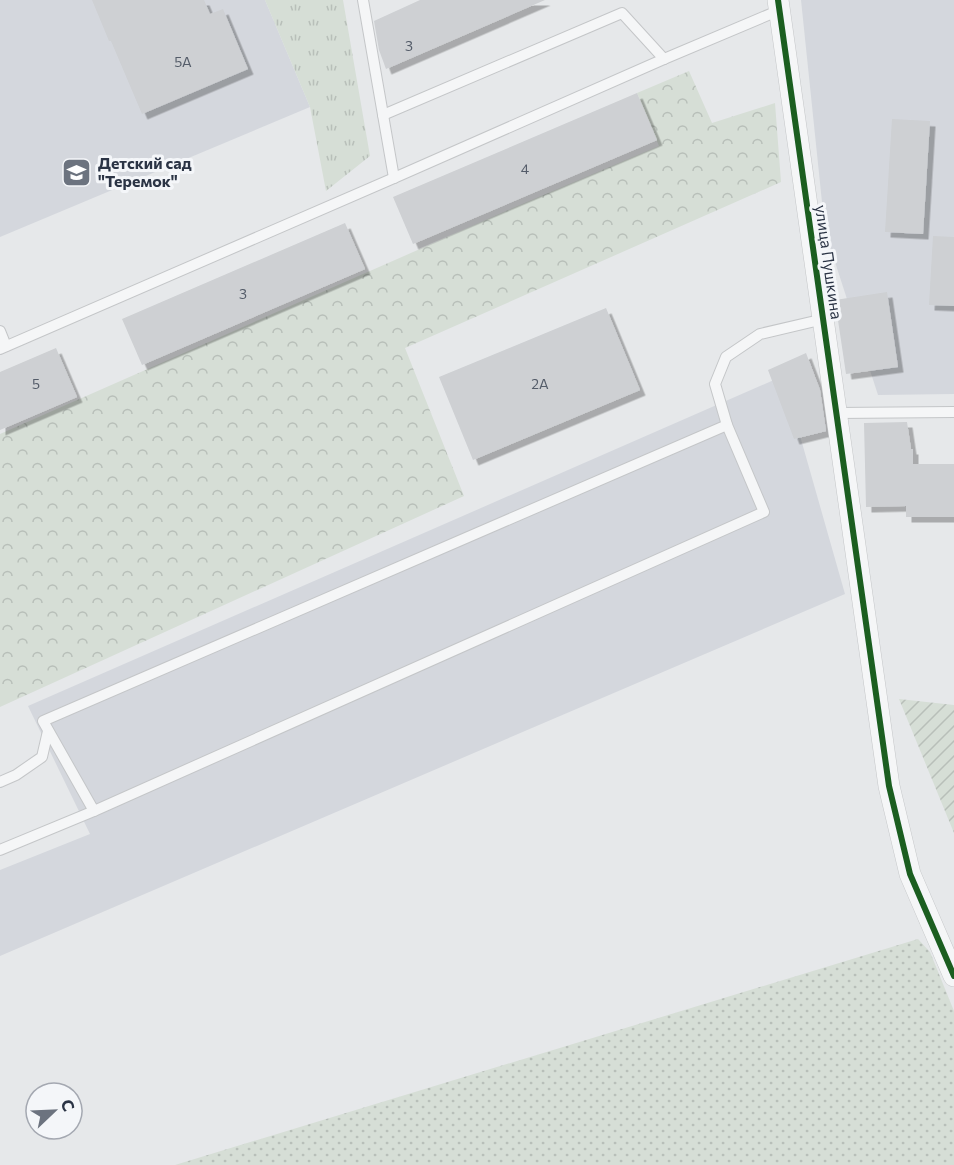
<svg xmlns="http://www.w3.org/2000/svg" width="954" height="1165" font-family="Commissioner,sans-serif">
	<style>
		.built { fill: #d4d7dd }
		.grass { fill: url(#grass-dots) }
		.forest { fill: url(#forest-crowns) }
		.park { fill: url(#park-tufts) }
		.garden { fill: url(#garden-furrows) }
		.building { fill: #ced0d3; filter: url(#shadow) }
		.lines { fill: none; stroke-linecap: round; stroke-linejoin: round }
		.service-casing { stroke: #c4c6c8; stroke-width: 12 }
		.minor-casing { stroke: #c4c6c8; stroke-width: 22 }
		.service { stroke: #f5f6f7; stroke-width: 10 }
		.minor { stroke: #f5f6f7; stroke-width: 21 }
		.cycleway-casing { stroke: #f4f6f9; stroke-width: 10 }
		.cycleway { stroke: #1b5e20; stroke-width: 6 }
		.labels { text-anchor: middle; stroke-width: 6; stroke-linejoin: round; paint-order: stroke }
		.number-label { font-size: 14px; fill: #545c69 }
		.poi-label { font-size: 16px; font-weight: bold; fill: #2b3445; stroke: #f4f6f9; text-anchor: start }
		.street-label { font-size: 16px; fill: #2b3445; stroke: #f4f6f9 }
	</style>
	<defs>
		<pattern id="grass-dots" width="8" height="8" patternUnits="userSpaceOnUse" patternTransform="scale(1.5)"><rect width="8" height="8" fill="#d6ded6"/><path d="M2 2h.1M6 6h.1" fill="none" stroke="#b8bfb9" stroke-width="1.8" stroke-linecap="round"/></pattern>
		<pattern id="forest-crowns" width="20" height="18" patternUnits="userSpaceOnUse" patternTransform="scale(1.5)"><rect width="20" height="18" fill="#d6ded6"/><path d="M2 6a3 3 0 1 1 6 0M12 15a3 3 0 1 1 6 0" fill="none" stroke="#b8bfb9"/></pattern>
		<pattern id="park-tufts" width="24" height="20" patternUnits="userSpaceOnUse" patternTransform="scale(1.5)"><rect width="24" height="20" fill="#d6ded6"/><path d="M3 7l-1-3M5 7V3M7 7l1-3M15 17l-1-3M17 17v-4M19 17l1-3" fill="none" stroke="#b8bfb9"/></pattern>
		<pattern id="garden-furrows" width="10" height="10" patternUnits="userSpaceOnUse" patternTransform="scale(1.5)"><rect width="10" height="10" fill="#d6ded6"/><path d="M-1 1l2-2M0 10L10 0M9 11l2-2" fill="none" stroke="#b8bfb9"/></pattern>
		<filter id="shadow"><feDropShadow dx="5.5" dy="5.5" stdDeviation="0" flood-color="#0004"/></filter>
	</defs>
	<rect width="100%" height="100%" fill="#e6e8ea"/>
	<g class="built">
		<path d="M0 0H265L310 107 0 237Z"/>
		<path d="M801 0H954V394L878 395 825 231Z"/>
		<path d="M783 376 845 594 0 956V870L90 834 28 706Z"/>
	</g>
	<path class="grass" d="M918 939 930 952 954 1011V1165H175Z"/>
	<path class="forest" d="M689 71 712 123 775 103 781 182 405 348 464 496 0 707V434L513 208 659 146 637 93Z"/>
	<path class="park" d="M265 0H343L370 156 326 191 310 107Z"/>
	<path class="garden" d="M899 699 954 705V833Z"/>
	<g class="building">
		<path d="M92 0H204L210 14 223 9 248 69 142 114 111 41H109Z"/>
		<path d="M420 0H545L386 69 379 50 374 21Z"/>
		<path d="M637 93 657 140 413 244 393 197Z"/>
		<path d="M892 119 930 121 923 234 885 232Z"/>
		<path d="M345 223 365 269 142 365 122 319Z"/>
		<path d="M933 236 954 237V306L929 305Z"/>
		<path d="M887 292 898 367 846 374 835 300Z"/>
		<path d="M606 308 640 390 473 460 439 377Z"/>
		<path d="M56 348 77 397 0 430V372Z"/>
		<path d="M806 353 820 390 826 431 794 439 768 370Z"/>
		<path d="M907 422 911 449H913V464H954V517H906V506L866 507 864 423Z"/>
	</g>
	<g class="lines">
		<defs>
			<g id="service">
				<path d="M363 0 394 178"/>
				<path d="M383 115 622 13 664 59"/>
				<path d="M0 331 6 346"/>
				<path d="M0 349 394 178 664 59 780 10"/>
				<path d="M837 413 954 412"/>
				<path d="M0 782 16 775 42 757 48 731"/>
				<path d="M94 811 43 721 727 425"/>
				<path d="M0 850 94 811 764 512 727 425 715 384 726 357 760 334 824 319"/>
			</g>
			<path id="minor" d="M778 0 889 786 910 874 954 976"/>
		</defs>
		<use href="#service" class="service-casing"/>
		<use href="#minor" class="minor-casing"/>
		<use href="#service" class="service"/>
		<use href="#minor" class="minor"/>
		<defs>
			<path id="cycleway" d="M778 0 889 786 910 874 954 976"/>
		</defs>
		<use href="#cycleway" class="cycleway-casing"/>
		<use href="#cycleway" class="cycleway"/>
	</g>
	<defs>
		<symbol id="school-square" viewBox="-11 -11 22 22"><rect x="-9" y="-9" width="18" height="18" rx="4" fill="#6c737f" stroke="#f4f6f9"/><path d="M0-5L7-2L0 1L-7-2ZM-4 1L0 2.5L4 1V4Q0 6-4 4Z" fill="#fff"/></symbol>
	</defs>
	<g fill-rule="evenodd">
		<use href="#school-square" x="60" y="156" width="33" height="33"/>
	</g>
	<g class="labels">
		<g class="number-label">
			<text x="409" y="51">3</text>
			<text x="183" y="67">5А</text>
			<text x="525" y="174">4</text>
			<text x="243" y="299">3</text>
			<text x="36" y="389">5</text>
			<text x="540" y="389">2А</text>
		</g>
		<g class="poi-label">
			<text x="98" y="169">Детский сад<tspan x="98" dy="18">"Теремок"</tspan></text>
		</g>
		<g class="street-label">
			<text transform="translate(829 262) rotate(82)" y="6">улица Пушкина</text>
		</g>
	</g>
	<g transform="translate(54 1111) rotate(67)"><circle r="28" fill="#f4f6f9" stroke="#a4a8b1" stroke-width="1.5"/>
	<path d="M0-4.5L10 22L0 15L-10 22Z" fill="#6c737f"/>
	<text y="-9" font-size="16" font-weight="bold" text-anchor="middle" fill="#2b3445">С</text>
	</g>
</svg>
